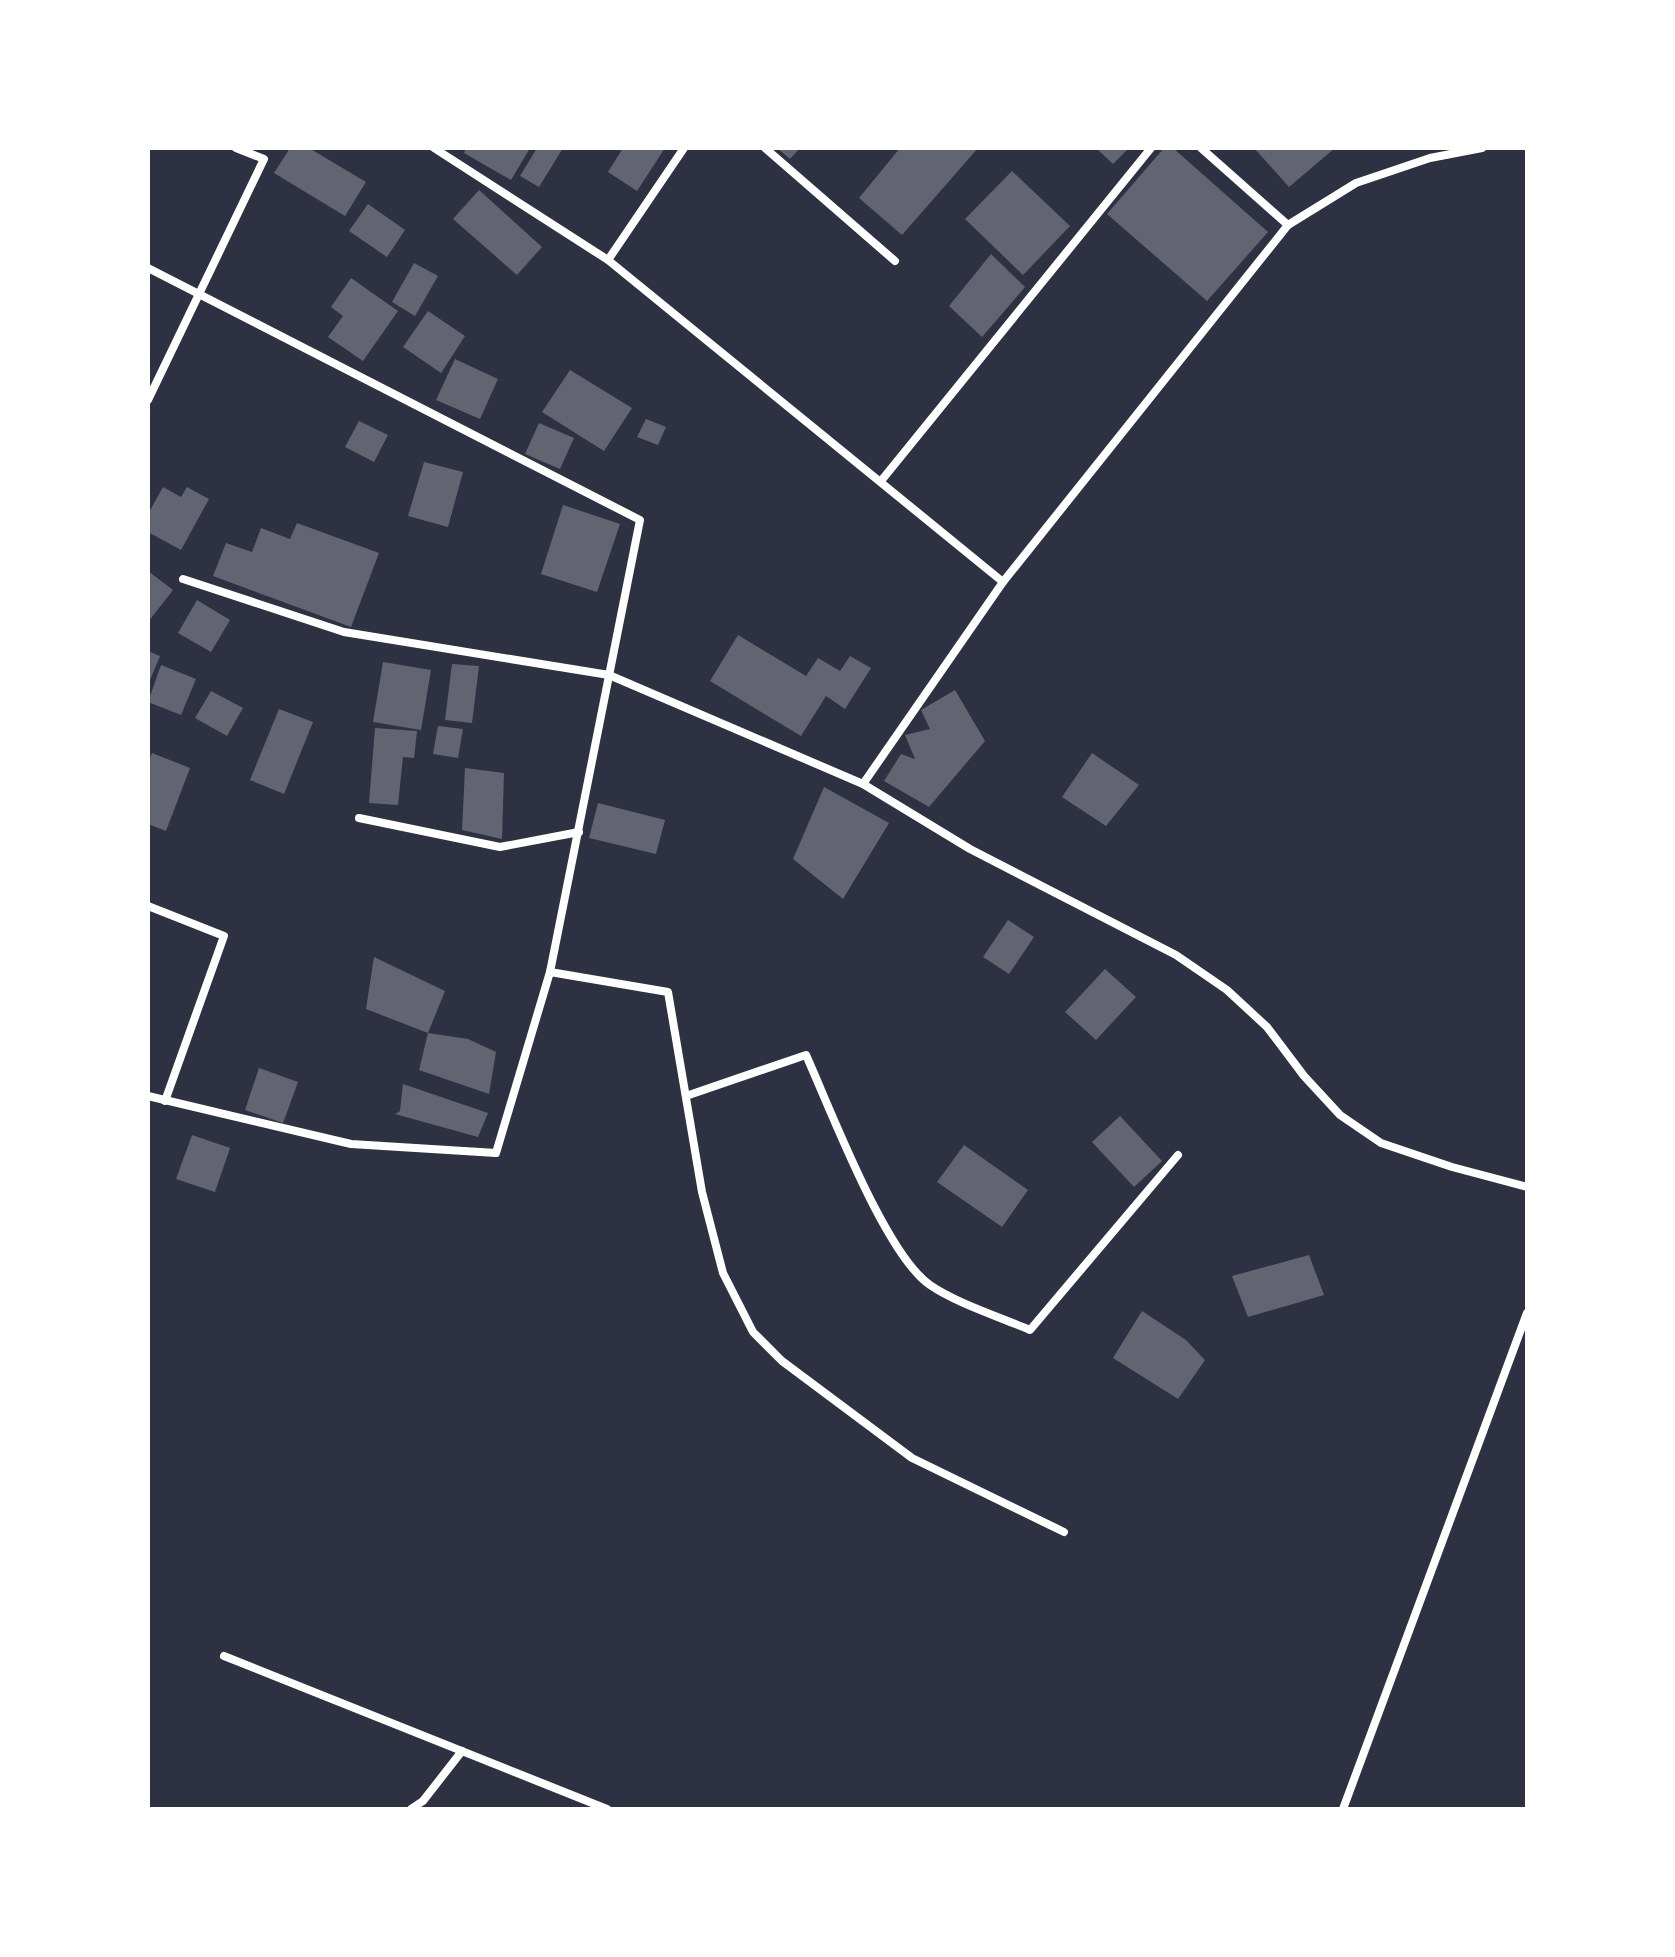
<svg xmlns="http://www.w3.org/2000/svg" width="1675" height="1957" font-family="'Archivo Narrow',sans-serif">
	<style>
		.building { fill: #626471 }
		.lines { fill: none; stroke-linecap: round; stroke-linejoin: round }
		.minor { stroke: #fff; stroke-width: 8 }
	</style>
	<rect width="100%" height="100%" fill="#2d3142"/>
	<g class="building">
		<path d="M290 148H309L366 182 345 216 274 173Z"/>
		<path d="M466 148H530L511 180 464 153Z"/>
		<path d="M537 148H563L539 187 520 176Z"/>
		<path d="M623 148H665L637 191 608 172Z"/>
		<path d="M777 148H800L790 159Z"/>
		<path d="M900 148H978L902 235 859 198Z"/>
		<path d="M1096 148H1129L1113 164Z"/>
		<path d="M1164 148H1173L1268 232 1207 301 1107 214Z"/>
		<path d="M1254 148H1335L1289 187Z"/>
		<path d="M1012 171 1070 226 1023 275 965 219Z"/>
		<path d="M479 190 542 247 517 275 453 219Z"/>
		<path d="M368 204 405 230 387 257 349 231Z"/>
		<path d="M991 254 1025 287 982 337 949 306Z"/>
		<path d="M414 263 438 276 415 316 392 302Z"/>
		<path d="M351 278 398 311 363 361 328 337 343 316 331 307Z"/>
		<path d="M428 311 465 336 441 373 403 347Z"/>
		<path d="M455 359 498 379 480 419 436 400Z"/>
		<path d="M570 370 632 408 604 451 542 412Z"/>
		<path d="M646 419 666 427 658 445 637 437Z"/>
		<path d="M359 421 388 435 374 462 345 447Z"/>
		<path d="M539 423 574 438 560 469 525 454Z"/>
		<path d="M424 462 463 472 448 527 408 516Z"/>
		<path d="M163 487 181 497 187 487 209 499 181 550 148 532V514Z"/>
		<path d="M563 505 620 524 597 592 541 574Z"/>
		<path d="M297 523 379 553 351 627 213 576 226 543 252 552 261 528 290 539Z"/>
		<path d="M148 571 173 590 148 622Z"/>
		<path d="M197 600 230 620 211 652 178 633Z"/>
		<path d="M738 635 806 676 818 658 840 671 850 656 871 668 845 709 826 696 801 736 710 681Z"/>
		<path d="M148 651 160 656 148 685Z"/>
		<path d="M383 662 431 670 421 730 373 722Z"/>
		<path d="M452 664 479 666 472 723 445 720Z"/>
		<path d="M161 665 196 679 181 715 148 702Z"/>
		<path d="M955 690 985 741 929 807 884 781 901 754 915 759 905 735 930 729 921 710Z"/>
		<path d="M211 691 243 708 227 736 195 718Z"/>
		<path d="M279 709 313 722 284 794 250 780Z"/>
		<path d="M438 726 463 729 458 758 433 754Z"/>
		<path d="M375 728 417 731 414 758 403 757 398 805 369 803Z"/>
		<path d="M152 753 190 768 166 831 148 824V762Z"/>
		<path d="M1092 753 1139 785 1106 826 1062 797Z"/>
		<path d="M465 768 504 773 502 839 462 830Z"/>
		<path d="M824 787 889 823 843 899 793 859Z"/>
		<path d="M598 803 665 820 656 854 589 838Z"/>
		<path d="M1008 920 1034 937 1009 974 983 957Z"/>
		<path d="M374 957 445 991 428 1033 366 1009Z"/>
		<path d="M1105 969 1136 997 1096 1040 1065 1012Z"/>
		<path d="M428 1033 468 1039 496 1052 489 1094 419 1070Z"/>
		<path d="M259 1068 298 1082 283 1123 245 1110Z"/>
		<path d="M403 1084 488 1113 478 1137 395 1114 400 1111Z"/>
		<path d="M1120 1116 1162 1161 1134 1187 1092 1142Z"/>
		<path d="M192 1135 230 1148 215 1192 176 1179Z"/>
		<path d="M964 1145 1028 1190 1002 1227 937 1182Z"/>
		<path d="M1309 1255 1324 1295 1248 1317 1232 1276Z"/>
		<path d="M1142 1311 1186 1340 1205 1360 1178 1399 1113 1358Z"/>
	</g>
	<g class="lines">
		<g class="minor">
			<path d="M434 148 608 260 1003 582"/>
			<path d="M765 148 895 261"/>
			<path d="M1201 148 1288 225"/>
			<path d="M608 260 684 148"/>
			<path d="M148 268 640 520 550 972 496 1153 351 1144 148 1096"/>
			<path d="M148 400 264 159 236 148"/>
			<path d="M881 481 1151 148"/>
			<path d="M183 579 344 632 609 675 863 784 970 849 1176 955 1227 990 1267 1027 1304 1076 1340 1115 1381 1143 1452 1167 1527 1187"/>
			<path d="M863 784 1003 582 1288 225 1356 183 1430 158 1482 148"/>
			<path d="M359 818 500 847 579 832"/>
			<path d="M148 906 224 936 165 1101"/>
			<path d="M550 972 668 992 702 1192 723 1273 753 1332 782 1361 912 1458 1064 1532"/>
			<path d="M686 1096 806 1055C830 1108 885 1254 930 1285 956 1303 1000 1317 1030 1330L1178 1155"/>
			<path d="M224 1656 607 1809"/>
			<path d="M411 1809 423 1801 462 1751"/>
			<path d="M1343 1809 1527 1313"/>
		</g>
	</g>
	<rect width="1675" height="1957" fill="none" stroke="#ffffff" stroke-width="300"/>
</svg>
